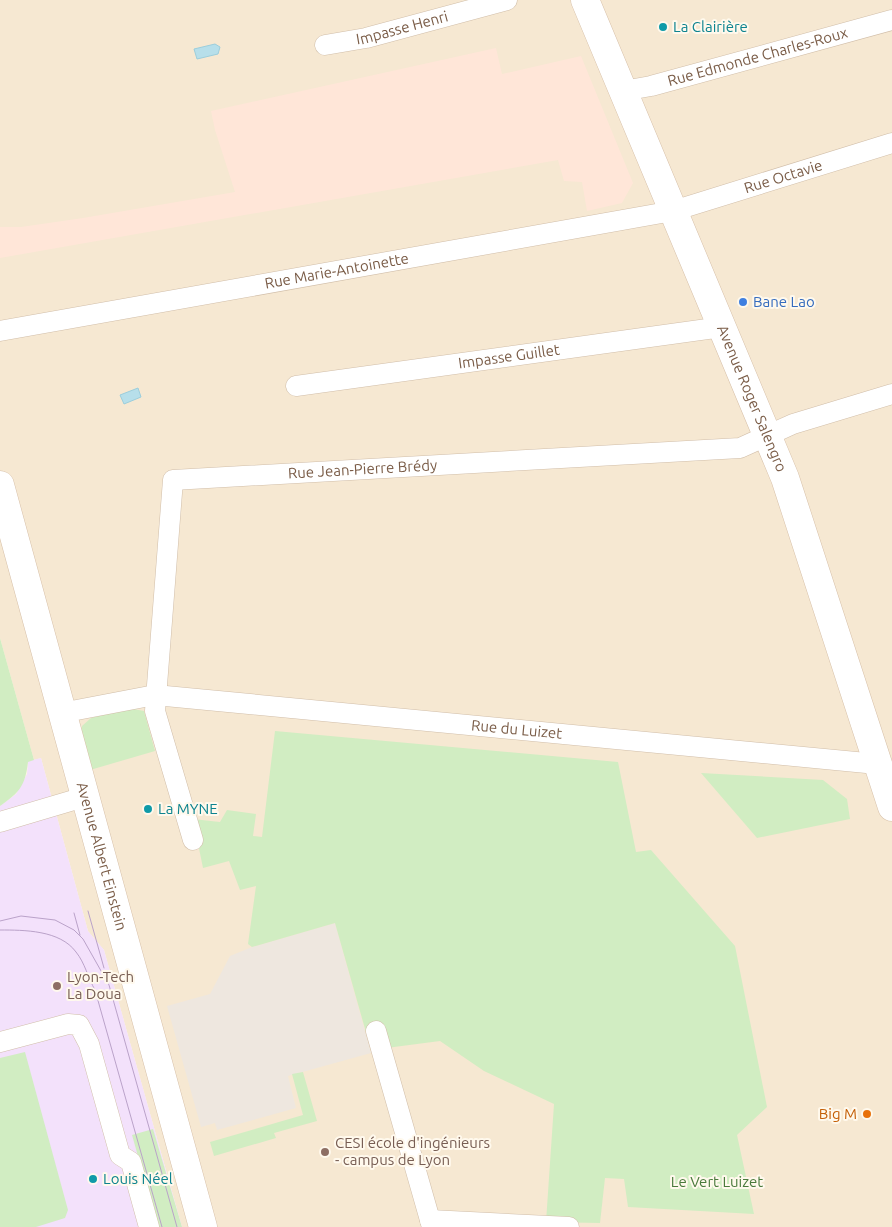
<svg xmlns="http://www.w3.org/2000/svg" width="892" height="1227" font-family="Ubuntu,sans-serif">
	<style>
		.residential { fill: #f6e8d2 }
		.commercial { fill: #ffe6d8 }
		.industrial { fill: #eee7df }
		.education { fill: #f3e1fb }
		.green { fill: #d1edc2 }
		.water { fill: #b7dfea; stroke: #9ccedc }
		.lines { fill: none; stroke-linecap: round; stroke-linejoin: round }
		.street-casing { stroke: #d1bea9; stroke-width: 21 }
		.secondary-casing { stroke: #d7c0a9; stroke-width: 29 }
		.street { stroke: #fff; stroke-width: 20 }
		.secondary { stroke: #fff; stroke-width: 28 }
		.tram { stroke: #baa2c9; stroke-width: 1 }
		.culture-dot { fill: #0f9aa8; stroke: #fff9ed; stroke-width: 2 }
		.shop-dot { fill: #3f7fe0; stroke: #fff9ed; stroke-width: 2 }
		.education-dot { fill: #8d6e63; stroke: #fff9ed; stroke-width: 2 }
		.food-dot { fill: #e8710a; stroke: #fff9ed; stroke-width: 2 }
		.labels { text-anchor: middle; stroke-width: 4; stroke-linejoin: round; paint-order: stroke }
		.culture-label { font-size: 15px; fill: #0d838f; stroke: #fff9ed; text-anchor: start }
		.street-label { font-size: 15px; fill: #7a5c47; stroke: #fff9ed }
		.shop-label { font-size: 15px; fill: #366cbe; stroke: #fff9ed; text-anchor: start }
		.education-label { font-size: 15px; fill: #785e54; stroke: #fff9ed; text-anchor: start }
		.food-label { font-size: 15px; fill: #c56008; stroke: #fff9ed; text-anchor: end }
		.park-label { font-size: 15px; fill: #4a7a3c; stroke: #fff9ed }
	</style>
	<rect width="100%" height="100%" fill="#fef6e5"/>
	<path class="residential" d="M0 0H892V1227H182L104 950 88 931 41 758 34 760 0 638Z"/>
	<path class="commercial" d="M496 48 502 74 581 56 633 183 622 203 587 211 582 182 564 181 558 160 0 258V227H21L83 218 235 192 215 130 211 111Z"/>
	<path class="industrial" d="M335 923 371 1053 288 1076 296 1108 217 1130 215 1123 201 1127 167 1006 210 994 230 956 252 947Z"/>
	<path class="education" d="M41 758 88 931 104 950 182 1227H0V806L16 794 27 774 28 761Z"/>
	<g class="green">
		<path d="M0 638 34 760 28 762C25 786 20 792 0 806Z"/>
		<path d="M128 708 144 711 155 751 90 770 81 733 82 726 91 718Z"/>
		<path d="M275 731 618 762 636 852 651 850 735 946 767 1107 737 1135 754 1214 628 1207 624 1179 605 1178 600 1223 546 1222 554 1104 484 1071 440 1041 371 1050 335 923 252 947 248 944 256 886 240 890 229 861 203 868 193 819 220 822 227 810 256 814 253 836 262 837Z"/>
		<path d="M701 773 823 780 847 799 850 819 757 838Z"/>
		<path d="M25 1052 68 1210 65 1218 36 1227H0V1058Z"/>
		<path d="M303 1072 317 1121 274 1133 276 1138 214 1156 210 1142 303 1115 292 1074Z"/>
		<path d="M153 1129 182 1227H158L132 1135Z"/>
	</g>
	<g class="water">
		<path d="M215 44 220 47 218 54 197 59 194 49Z"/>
		<path d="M138 388 141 397 124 404 120 395Z"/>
	</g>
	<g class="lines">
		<defs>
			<g id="street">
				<path id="s1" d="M325 45 366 38 507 0"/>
				<path id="s2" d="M623 91 651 86 892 20"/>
				<path id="s3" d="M0 331 673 211 892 143"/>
				<path id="s4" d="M296 386 722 327"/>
				<path id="s5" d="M61 713 155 695 877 764"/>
				<path d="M0 822 84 797"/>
				<path id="s6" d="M193 840 155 711 173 480 740 448 793 424 892 394"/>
				<path d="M376 1031 432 1227"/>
				<path d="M0 1042 68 1024 79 1025 89 1044 120 1155 131 1162 149 1227"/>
				<path d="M430 1220 569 1227"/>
			</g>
			<g id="secondary">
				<path id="s7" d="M585 0 785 478 892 807"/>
				<path id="s8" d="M0 485 203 1227"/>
			</g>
		</defs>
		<use href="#street" class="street-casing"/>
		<use href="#secondary" class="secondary-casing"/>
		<use href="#street" class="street"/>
		<use href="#secondary" class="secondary"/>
		<g class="tram">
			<path d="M88 911 104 968"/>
			<path d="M74 913 80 935"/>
			<path d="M0 921 21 916 55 920 74 930 83 939 109 985 177 1227"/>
			<path d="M0 930C24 930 60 930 76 952 85 963 88 978 95 990L162 1227"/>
		</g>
	</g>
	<g class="culture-dot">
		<circle cx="663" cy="27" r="5"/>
		<circle cx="148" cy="809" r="5"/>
		<circle cx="93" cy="1179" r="5"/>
	</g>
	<circle class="shop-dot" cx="743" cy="302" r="5"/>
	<g class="education-dot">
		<circle cx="57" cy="986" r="5"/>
		<circle cx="325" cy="1152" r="5"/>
	</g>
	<circle class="food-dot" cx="867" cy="1114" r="5"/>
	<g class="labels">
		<g class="culture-label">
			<text x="673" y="32">La Clairière</text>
			<text x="158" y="814">La MYNE</text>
			<text x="103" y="1184">Louis Néel</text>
		</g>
		<g class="street-label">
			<text dy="5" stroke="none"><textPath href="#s1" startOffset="79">Impasse Henri</textPath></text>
			<text dy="5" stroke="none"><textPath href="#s2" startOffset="139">Rue Edmonde Charles-Roux</textPath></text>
			<text dy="5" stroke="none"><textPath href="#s3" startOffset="799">Rue Octavie</textPath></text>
			<text dy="5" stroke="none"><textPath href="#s3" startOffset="342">Rue Marie-Antoinette</textPath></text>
			<text dy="5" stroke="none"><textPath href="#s4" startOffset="215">Impasse Guillet</textPath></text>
			<text dy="5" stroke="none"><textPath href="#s7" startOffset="432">Avenue Roger Salengro</textPath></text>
			<text dy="5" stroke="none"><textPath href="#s6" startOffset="556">Rue Jean-Pierre Brédy</textPath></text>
			<text dy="5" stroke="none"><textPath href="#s5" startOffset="459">Rue du Luizet</textPath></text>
			<text dy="5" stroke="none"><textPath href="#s8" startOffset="385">Avenue Albert Einstein</textPath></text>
		</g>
		<g class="shop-label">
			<text x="753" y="307">Bane Lao</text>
		</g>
		<g class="education-label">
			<text x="67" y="982">Lyon-Tech<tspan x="67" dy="17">La Doua</tspan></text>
			<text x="335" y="1148">CESI école d'ingénieurs<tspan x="335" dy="17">- campus de Lyon</tspan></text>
		</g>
		<g class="food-label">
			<text x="857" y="1119">Big M</text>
		</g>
		<g class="park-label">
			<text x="717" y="1187">Le Vert Luizet</text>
		</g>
	</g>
</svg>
